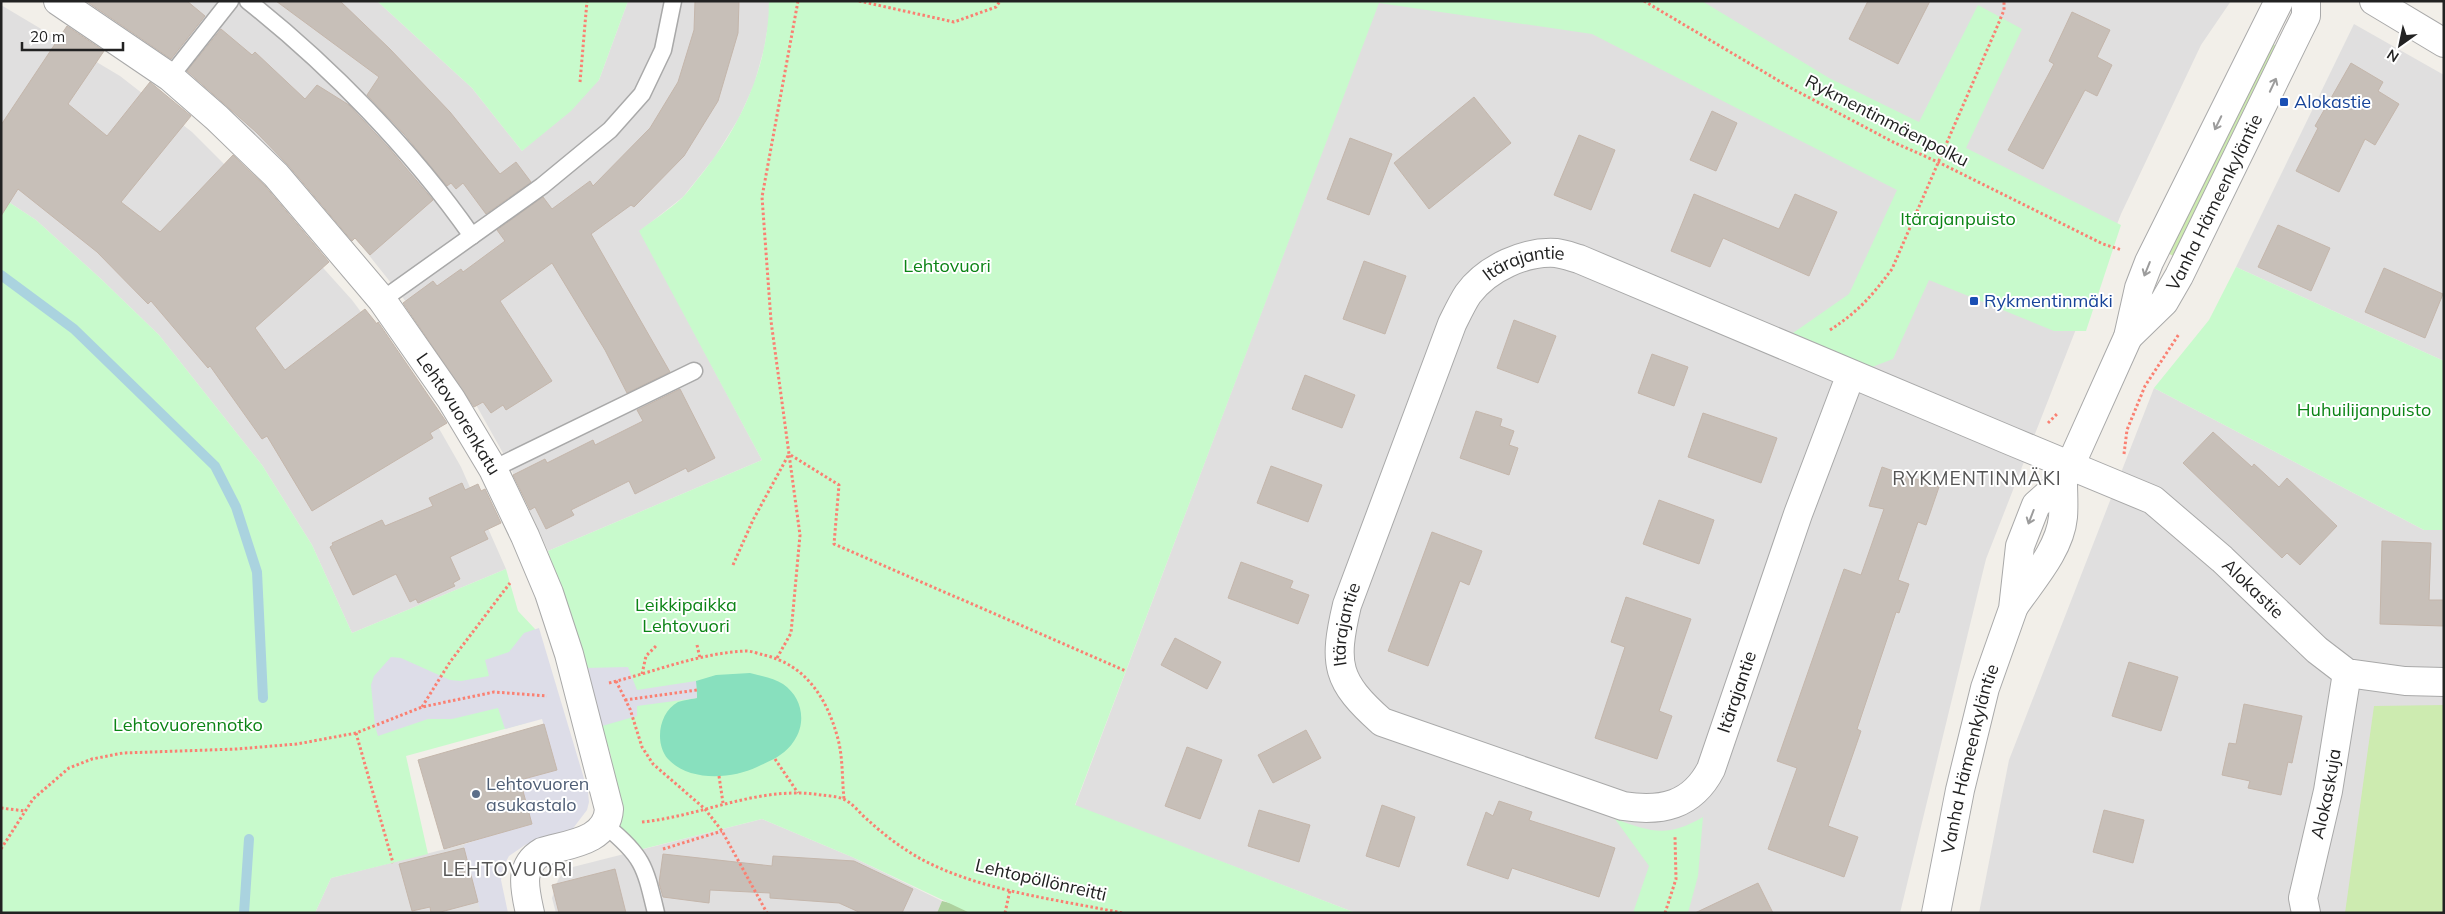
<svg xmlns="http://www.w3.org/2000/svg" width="2445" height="914" font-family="Mulish,sans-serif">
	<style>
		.residential { fill: #e0dfdf }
		.grass { fill: #cdebb0 }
		.forest { fill: #add19e }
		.park { fill: #c8facc }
		.pitch { fill: #88e0be }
		.plaza { fill: #dddde8 }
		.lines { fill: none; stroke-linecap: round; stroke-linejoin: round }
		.stream { stroke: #aad3df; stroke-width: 10 }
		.building { fill: #c7bfb8; stroke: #c4b6ab }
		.service-casing { stroke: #a9a9a9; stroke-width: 19 }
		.minor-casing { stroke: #a9a9a9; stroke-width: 30 }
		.tertiary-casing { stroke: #a9a9a9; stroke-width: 30 }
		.path { stroke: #fa8072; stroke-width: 3; stroke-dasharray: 2.5 2.5; stroke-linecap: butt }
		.service { stroke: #fff; stroke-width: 16 }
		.minor { stroke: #fff; stroke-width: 28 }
		.tertiary { stroke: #fff; stroke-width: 28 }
		.oneway { stroke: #9c9c9c }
		.transit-dot { fill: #1a4fb4; stroke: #fff; stroke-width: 2 }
		.service-dot { fill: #5c6f8a; stroke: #fff; stroke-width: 2 }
		.labels { text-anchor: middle; stroke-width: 4; stroke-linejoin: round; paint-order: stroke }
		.transit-label { font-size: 18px; fill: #164399; stroke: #fff; text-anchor: start }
		.street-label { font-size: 18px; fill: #222; stroke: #fff }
		.park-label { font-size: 18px; fill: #0c8416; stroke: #fff }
		.service-label { font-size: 18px; fill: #4e5e75; stroke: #fff; text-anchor: start }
		.neighbourhood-label { font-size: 19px; letter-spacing: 1px; fill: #555; stroke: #fff }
	</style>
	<rect width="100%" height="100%" fill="#f2efe9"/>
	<g class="residential">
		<path d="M79 1H377L472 88 522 151 599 80 628 1H769V20L764 49 754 85 739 118 715 157 683 197 640 231 762 460 548 551 508 462 470 394 411 308 360 244 323 202 223 106 164 56Z"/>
		<path d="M1379 1H2231L2201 45 2121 214 1986 559 1900 913H1356L1075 806Z"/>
		<path d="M1 5 120 76 192 132 279 219 325 270 352 300 409 376 461 467 506 569 352 633 312 545 262 465 159 335 101 279 36 220 1 197Z"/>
		<path d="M2354 24 2444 75V361L2236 267Z"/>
		<path d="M2154 388 2424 530H2444V913H1979L2009 760Z"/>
		<path d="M762 819 852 857 942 901 937 913H556L552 898 558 880 565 869Z"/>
		<path d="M465 844 483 913H315L331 878Z"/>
	</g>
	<g class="grass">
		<path d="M2268 41 2278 47 2176 257 2167 253Z"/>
		<path d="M2444 705V913H2345L2374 706Z"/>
	</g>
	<path class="forest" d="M942 901 990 913H937Z"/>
	<g class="park">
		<path d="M377 1H628L599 80 571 111 522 151 472 88Z"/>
		<path d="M769 1H1702L1829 78 1919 122 1978 5 2022 29 1966 148 2121 225 2086 331H2054L1929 280 1893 359 1872 367 1793 333 1849 294 1897 190 1592 34 1379 3 1075 805 1356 913H970L852 857 762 819 623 854 611 756 548 551 762 460 639 231C653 220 669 210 682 198 689 191 695 182 701 175 741 126 769 65 769 1Z"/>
		<path d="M1 197 36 220 101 279 159 335 262 465 312 545 352 633 506 569 518 611 535 629 556 696 526 723 406 756 428 854 331 878 315 913H1Z"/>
		<path d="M2236 267 2444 361V530H2424L2154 388 2209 320Z"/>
		<path d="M1703 817 1698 876 1688 913H1633L1649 866 1615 819C1652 832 1667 838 1703 817Z"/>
	</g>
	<path class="pitch" d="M750 673C761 676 774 678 783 684 802 697 807 722 794 741 785 755 772 760 757 767 732 779 689 782 668 759 654 743 659 712 678 702 684 700 691 699 697 698L696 681 716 675Z"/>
	<g class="plaza">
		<path d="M539 628 588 792 589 802 587 810 571 831 525 845 509 856 503 867 501 880 508 913H481L464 848 465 844 483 838 532 824 520 780 557 770 542 719 505 729 498 708 452 719H428L378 736 375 726 371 685 374 676 391 657 401 658 450 680 461 681 489 676 485 660 509 652 524 633Z"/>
		<path d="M628 667 637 690 696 681 697 698 637 706V716L602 726 584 668Z"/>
	</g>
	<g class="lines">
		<g class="stream">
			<path d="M1 275 74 329 215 466 236 507 257 572 263 698"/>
			<path d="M244 913 249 839"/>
		</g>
	</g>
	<g class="building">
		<path d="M86 1H187L205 16 171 59Z"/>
		<path d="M276 1H340L390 49 450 112 500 174 516 162 531 182 486 214 463 183 456 189 451 183 447 186 404 134 367 95 379 77Z"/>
		<path d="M695 1H739L738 33 718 101 684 156 634 207 631 205 591 234 670 372 627 393 605 350 552 263 500 301 552 381 506 410 503 405 491 413 483 402 474 407 403 303 433 281 437 286 461 269 463 272 505 241 497 230 543 197 552 209 590 181 593 186 650 128 678 82 694 30Z"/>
		<path d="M1868 1H1930L1898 64 1849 39Z"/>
		<path d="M2072 12 2110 30 2097 57 2112 65 2097 96 2085 90 2043 169 2008 150 2054 64 2049 61Z"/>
		<path d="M67 26 104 51 68 104 107 136 150 82 191 116 121 202 160 232 233 155 265 186 329 262 255 328 285 370 365 309 377 324 378 322 447 423 430 433 433 438 312 511 267 436 262 439 210 366 208 368 151 301 148 304 97 252 18 189 1 216V125Z"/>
		<path d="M221 29 252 55 255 52 305 99 317 85 349 105 389 148 433 200 370 255 355 238 352 241 288 165 256 132 187 71Z"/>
		<path d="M2351 63 2383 82 2378 91 2399 104 2375 145 2365 139 2339 192 2296 171 2318 128 2315 126Z"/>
		<path d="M1474 97 1511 143 1429 209 1394 163Z"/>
		<path d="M1712 111 1737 123 1716 171 1690 160Z"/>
		<path d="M1579 135 1615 150 1591 210 1554 195Z"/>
		<path d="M1350 138 1392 154 1369 215 1327 199Z"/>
		<path d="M1694 194 1779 229 1795 194 1837 212 1809 276 1723 238 1710 267 1671 251Z"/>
		<path d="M2278 225 2330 248 2311 291 2258 267Z"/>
		<path d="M1364 261 1406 276 1385 334 1343 319Z"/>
		<path d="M2384 268 2443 294 2425 338 2365 312Z"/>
		<path d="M1514 320 1556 336 1538 383 1497 368Z"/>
		<path d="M1652 354 1688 367 1674 406 1638 393Z"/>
		<path d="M1305 375 1355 395 1342 428 1292 409Z"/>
		<path d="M680 389 715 458 688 472 686 468 635 494 629 481 571 510 574 515 546 529 535 507 530 510 513 475 545 459 547 463 593 440 595 445 643 421 637 410Z"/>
		<path d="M1476 411 1502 419 1500 426 1514 431 1509 445 1518 448 1509 475 1460 458Z"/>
		<path d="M1703 413 1777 438 1761 483 1688 457Z"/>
		<path d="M2213 432 2252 467 2254 464 2279 487 2287 478 2337 526 2300 565 2287 553 2282 558 2183 463Z"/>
		<path d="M1271 466 1322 485 1308 522 1257 503Z"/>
		<path d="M1882 467 1939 487 1926 525 1918 522 1898 580 1909 584 1899 613 1896 612 1857 729 1861 731 1828 826 1858 837 1844 877 1768 849 1797 768 1777 761 1844 569 1861 575 1884 509 1869 506Z"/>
		<path d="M462 483 465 490 478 484 481 491 485 489 501 523 484 531 488 539 450 557 460 579 453 583 455 586 418 603 416 599 410 602 396 574 353 595 330 547 333 545 332 543 382 520 385 526 433 506 429 498Z"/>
		<path d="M1659 500 1714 520 1699 564 1643 544Z"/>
		<path d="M1432 532 1482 551 1469 585 1460 581 1428 666 1388 651Z"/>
		<path d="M2382 541 2431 543 2429 600H2444V626L2380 624Z"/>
		<path d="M1241 562 1293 581 1290 588 1309 595 1298 624 1228 598Z"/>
		<path d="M1626 597 1691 619 1659 711 1672 716 1657 759 1595 738 1625 647 1611 642Z"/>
		<path d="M1175 638 1221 662 1207 689 1161 665Z"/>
		<path d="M2129 662 2178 677 2161 731 2112 716Z"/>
		<path d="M2244 704 2302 716 2292 763 2288 762 2281 795 2248 788 2250 781 2222 775 2229 743 2236 744Z"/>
		<path d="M544 724 557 770 520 780 532 824 444 849 418 760Z"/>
		<path d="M1306 730 1321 758 1273 783 1258 755Z"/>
		<path d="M1187 747 1222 760 1200 819 1165 806Z"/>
		<path d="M1499 801 1532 812 1529 820 1615 848 1599 897 1512 868 1508 879 1467 865 1486 812 1493 816Z"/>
		<path d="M1382 805 1415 817 1399 867 1366 856Z"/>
		<path d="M1259 810 1310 825 1299 862 1248 846Z"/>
		<path d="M2104 810 2144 820 2133 863 2093 852Z"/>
		<path d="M464 848 478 902 437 913H431L430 907 412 911 399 864Z"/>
		<path d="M663 854 772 866 773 856 854 861 913 889 902 913H861L839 903 770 898V893L710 890 709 903 663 897 659 883Z"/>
		<path d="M615 869 626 913H559L552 885Z"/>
		<path d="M1758 883 1773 913H1695Z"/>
	</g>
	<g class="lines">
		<defs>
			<g id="service">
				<path d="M248 1C330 66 412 150 472 236"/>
				<path d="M170 77 230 1"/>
				<path d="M382 300 542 186 610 130 642 94 663 50 673 1"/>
				<path d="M493 469 694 371"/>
				<path d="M606 826C644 857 645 867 656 913"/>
			</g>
			<g id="minor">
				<path id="s1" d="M58 1 170 77 217 118 276 175 382 300 451 399 493 469 525 536 549 593 569 654 609 809C607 842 568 844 542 852 518 866 525 890 530 913"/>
				<path d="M2374 1 2444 43"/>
				<path id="s2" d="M1851 374 1798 514 1711 769C1692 806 1661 812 1623 806L1382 722C1336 681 1333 665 1347 605L1452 324C1457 314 1462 303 1468 294 1487 268 1525 251 1556 253 1564 254 1572 257 1579 259L2011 441 2153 500 2222 559 2317 650 2347 673 2405 681 2444 682"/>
				<path id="s3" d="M2306 913 2303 898 2328 791 2347 673"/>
			</g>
			<g id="tertiary">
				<path id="s4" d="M2128 337 2164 302 2179 276 2298 32 2306 16V1"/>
				<path d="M2015 605C2033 579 2060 549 2063 517 2064 505 2063 493 2063 481"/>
				<path id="s5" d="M1936 913 1960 790 1985 688 2013 609 2020 546 2036 505 2063 481 2070 466 2128 337 2139 288 2149 262 2279 1"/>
			</g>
		</defs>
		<use href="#service" class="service-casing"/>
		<use href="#minor" class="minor-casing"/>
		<use href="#tertiary" class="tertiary-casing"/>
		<g class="path">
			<path d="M798 1 762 197 771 321 789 454 839 485 834 544 1126 671"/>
			<path d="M859 1 954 22 996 7 1000 1"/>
			<path d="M1644 1 1791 88 1895 143 1938 162 2103 244 2122 250"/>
			<path d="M580 82 587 1"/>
			<path d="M1830 330C1859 311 1871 297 1892 269L1997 27 2004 10V1"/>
			<path d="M2048 423 2057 414"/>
			<path d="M2124 454 2127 430 2145 386 2179 334"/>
			<path d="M733 565 753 520 789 454"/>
			<path d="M697 645 700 658"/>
			<path d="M777 658 791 633 800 535 789 454"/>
			<path d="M642 674 646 656 656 646"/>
			<path d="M616 681 630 709 642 747 653 764 705 809 722 831 767 913"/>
			<path d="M609 683C654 672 699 653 746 651 752 651 759 654 764 655 806 665 827 698 838 739 843 758 842 780 844 799"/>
			<path d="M625 700 697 690"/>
			<path d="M422 707 450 662 510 583"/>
			<path d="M356 733 393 863"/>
			<path d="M775 759 798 793"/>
			<path d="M719 776 723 803"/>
			<path d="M1 808 25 811"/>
			<path d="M642 822C703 816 759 785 821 795 828 796 837 796 843 799 852 802 861 815 869 821 884 835 903 849 921 859 981 891 1055 899 1122 913"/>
			<path d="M1 849 33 799 69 768 92 759 123 753 237 749 297 744 356 733 422 707 494 692 547 696"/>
			<path d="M663 849 722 831"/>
			<path d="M1005 913 1010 890"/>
			<path d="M1665 913 1676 879 1675 836"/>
		</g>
		<use href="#service" class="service"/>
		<use href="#minor" class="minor"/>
		<use href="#tertiary" class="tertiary"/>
	</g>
	<defs><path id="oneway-shaft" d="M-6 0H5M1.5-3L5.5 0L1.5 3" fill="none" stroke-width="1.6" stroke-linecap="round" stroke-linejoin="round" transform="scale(1.25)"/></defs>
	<g class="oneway">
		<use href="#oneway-shaft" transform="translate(2273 85) rotate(-65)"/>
		<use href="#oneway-shaft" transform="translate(2218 123) rotate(116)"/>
		<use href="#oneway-shaft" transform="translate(2147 269) rotate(112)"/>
		<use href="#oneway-shaft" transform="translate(2031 517) rotate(111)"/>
	</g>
	<g class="transit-dot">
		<rect x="2279" y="97" width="10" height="10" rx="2.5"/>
		<rect x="1969" y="296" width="10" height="10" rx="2.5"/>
	</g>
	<circle class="service-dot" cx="476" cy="794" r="5"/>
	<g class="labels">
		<g class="transit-label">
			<text x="2294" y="108">Alokastie</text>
			<text x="1984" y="307">Rykmentinmäki</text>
		</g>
		<g class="street-label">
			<text transform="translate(1887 121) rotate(27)" y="6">Rykmentinmäenpolku</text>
			<text dy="6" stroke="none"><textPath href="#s4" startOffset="162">Vanha Hämeenkyläntie</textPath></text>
			<text dy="6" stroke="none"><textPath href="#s2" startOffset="1311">Itärajantie</textPath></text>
			<text dy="6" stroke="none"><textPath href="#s1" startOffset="581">Lehtovuorenkatu</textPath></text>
			<text dy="6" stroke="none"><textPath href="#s2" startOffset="2125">Alokastie</textPath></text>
			<text dy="6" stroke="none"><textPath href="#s2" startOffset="891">Itärajantie</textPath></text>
			<text transform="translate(1737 692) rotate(-71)" y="6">Itärajantie</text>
			<text dy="6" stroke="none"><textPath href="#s5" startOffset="158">Vanha Hämeenkyläntie</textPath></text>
			<text dy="6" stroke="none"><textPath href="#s3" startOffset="122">Alokaskuja</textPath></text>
			<text transform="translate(1041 880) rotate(13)" y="6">Lehtopöllönreitti</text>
		</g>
		<g class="park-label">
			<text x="1958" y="225">Itärajanpuisto</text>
			<text x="947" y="272">Lehtovuori</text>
			<text x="2364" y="416">Huhuilijanpuisto</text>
			<text x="686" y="611">Leikkipaikka<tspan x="686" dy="21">Lehtovuori</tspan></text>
			<text x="188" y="731">Lehtovuorennotko</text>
		</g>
		<g class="service-label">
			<text x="486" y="790">Lehtovuoren<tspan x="486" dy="21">asukastalo</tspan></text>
		</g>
		<g class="neighbourhood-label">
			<text x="1977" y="485">RYKMENTINMÄKI</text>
			<text x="508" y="876">LEHTOVUORI</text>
		</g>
	</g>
	<rect width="2445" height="914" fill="none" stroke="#222222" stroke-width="5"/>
	<g transform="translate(2400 45) rotate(213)" stroke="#ffffff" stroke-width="4" paint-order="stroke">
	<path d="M0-4L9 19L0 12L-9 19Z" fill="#222222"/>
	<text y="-8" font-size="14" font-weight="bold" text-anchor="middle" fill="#222222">N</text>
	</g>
	<path d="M22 42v8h101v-8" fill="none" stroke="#222222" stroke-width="2.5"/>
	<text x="30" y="42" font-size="15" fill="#222222" stroke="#ffffff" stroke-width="4" paint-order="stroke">20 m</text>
</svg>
